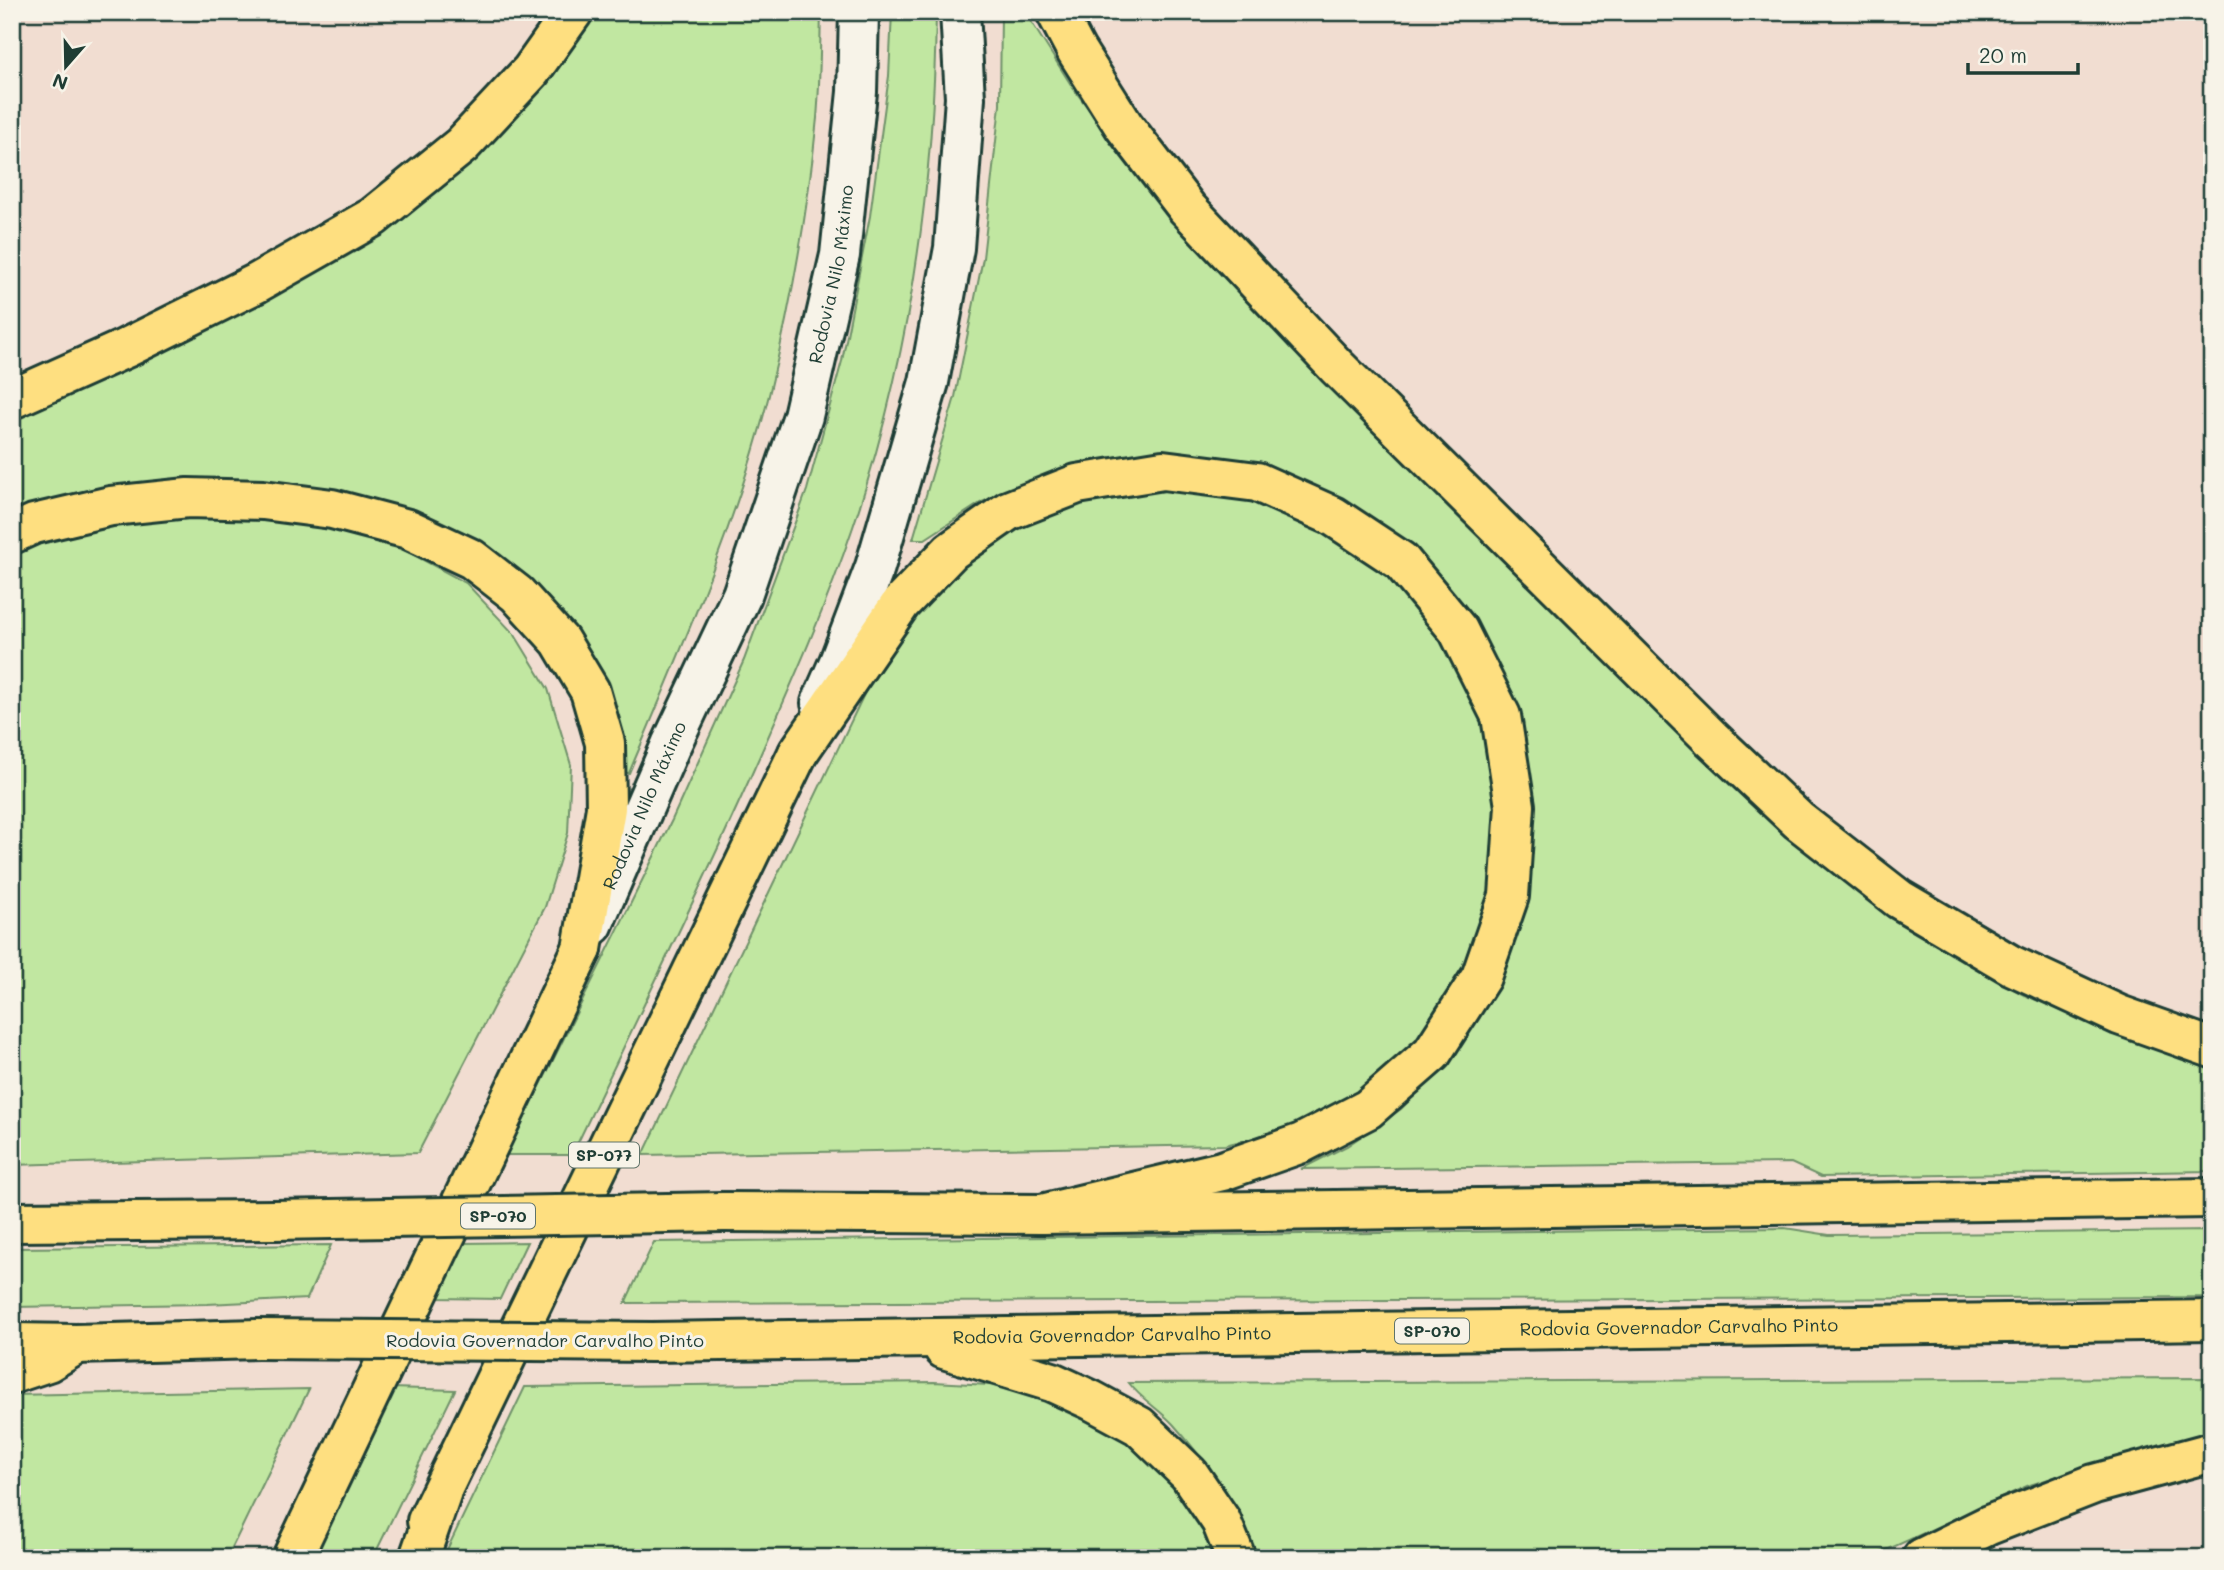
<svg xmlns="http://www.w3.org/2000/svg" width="2224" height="1570" font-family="Mali,sans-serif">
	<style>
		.green { fill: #c1e7a1; stroke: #70926a; stroke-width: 2 }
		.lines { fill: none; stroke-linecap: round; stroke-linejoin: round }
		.secondary-casing { stroke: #1f3d34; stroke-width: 44 }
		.primary-casing { stroke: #1f3d34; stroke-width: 44 }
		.motorway-casing { stroke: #1f3d34; stroke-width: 44 }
		.secondary { stroke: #f7f3e8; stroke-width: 38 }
		.primary { stroke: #fedf80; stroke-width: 38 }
		.motorway { stroke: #fedf80; stroke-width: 38 }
		.motorway-bridge-casing { stroke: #1f3d34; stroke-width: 44; stroke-linecap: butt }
		.motorway-bridge { stroke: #fedf80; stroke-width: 38 }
		.labels { text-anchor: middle; stroke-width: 6; stroke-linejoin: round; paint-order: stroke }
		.shield { fill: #f7f3e8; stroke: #60746a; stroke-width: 2 }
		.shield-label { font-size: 16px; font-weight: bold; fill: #1f3d34 }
		.street-label { font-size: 18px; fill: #1f3d34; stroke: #f7f3e8 }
	</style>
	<rect width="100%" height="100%" fill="#f1ddd1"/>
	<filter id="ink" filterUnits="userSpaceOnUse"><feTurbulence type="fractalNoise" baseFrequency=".0143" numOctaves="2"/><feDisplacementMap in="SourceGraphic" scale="14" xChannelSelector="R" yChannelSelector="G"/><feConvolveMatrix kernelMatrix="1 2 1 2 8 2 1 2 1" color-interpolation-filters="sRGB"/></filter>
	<g filter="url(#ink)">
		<g class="green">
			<path d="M595 12H821C820 47 820 83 817 118 808 210 791 306 769 395 736 525 681 650 629 773H619L602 698 412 513 12 517V421L248 307 474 157 559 67Z"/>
			<path d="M892 12H936C934 187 909 361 853 527 825 610 789 690 754 769 696 899 633 1027 572 1155H506L672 820 744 660 807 490 842 361 870 216 889 76Z"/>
			<path d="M1001 12H1025L1073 88 1140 178 1227 275 1685 734 1816 860 1897 920 2022 994 2124 1037 2212 1066V1171L1821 1177 1791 1163 1301 1169 1347 1146 1401 1109 1445 1065 1479 1019 1507 965 1528 884 1532 820 1527 753 1504 684 1337 500 1044 478 982 502 925 539H913L955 397 983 258 1000 105Z"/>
			<path d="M1137 487 1207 489 1289 509 1356 545 1412 595 1455 655 1484 721 1497 813 1491 892 1468 966 1421 1041 1362 1095 1295 1128 1225 1145 643 1155 891 638 926 588 1017 519Z"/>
			<path d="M224 514 321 527 401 548 466 583 515 635 548 689 571 765 568 833 545 907 418 1153 12 1165V555L42 543 142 519Z"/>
			<path d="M1785 1228 1829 1235 2212 1231V1297L625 1303 654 1242Z"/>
			<path d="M527 1242 500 1299 437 1298 463 1243Z"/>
			<path d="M331 1245 307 1299 207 1304 12 1307V1248Z"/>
			<path d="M2212 1378V1434L2117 1457 2027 1486 1869 1558H1258C1237 1508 1209 1464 1173 1424 1159 1409 1141 1399 1129 1383Z"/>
			<path d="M934 1382 1026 1387 1141 1444 1199 1506 1222 1558H443L525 1387Z"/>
			<path d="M392 1388 455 1390 373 1558H310Z"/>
			<path d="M309 1389 227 1558H12V1395Z"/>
		</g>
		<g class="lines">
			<defs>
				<g id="secondary">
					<path d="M821 703 839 662 875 567 929 382 954 248 965 98 960 12"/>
					<path id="s1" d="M593 925 671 745 742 595 803 416 840 255 857 92 859 12"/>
				</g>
				<g id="primary">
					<path d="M427 1521 798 753"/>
					<path d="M292 1558 582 949"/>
				</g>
				<g id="motorway">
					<path d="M1056 12 1076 50 1124 126 1187 208 1337 367 1711 738 1799 821 1899 899 2011 965 2119 1015 2212 1048"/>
					<path d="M12 399 126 348 257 283 373 217 462 145 531 71 573 12"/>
					<path d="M12 534 34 524 111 506 188 498 263 500 332 509 408 529 472 559 517 594 560 641 590 691 605 743 606 808 582 949"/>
					<path d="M798 753 901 603 951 551 1008 511 1077 484 1163 470 1257 482 1333 516 1401 561 1458 630 1501 716 1515 806 1509 896 1481 977 1432 1053 1368 1109 1302 1143 1222 1171 1042 1214"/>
					<path d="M723 1212 1042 1214 2212 1198"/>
					<path d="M12 1222 274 1220"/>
					<path id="s2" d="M652 1342 2212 1320"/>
					<path d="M12 1343 76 1344 258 1339"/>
					<path d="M944 1349 1052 1382 1091 1400 1139 1426 1189 1474 1221 1521 1236 1558"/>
					<path d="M12 1374 48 1362 71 1348"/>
					<path d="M419 1558 442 1492"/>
					<path d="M1922 1558 1989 1525 2094 1484 2212 1452"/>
				</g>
			</defs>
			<use href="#secondary" class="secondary-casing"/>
			<use href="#primary" class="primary-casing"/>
			<use href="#motorway" class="motorway-casing"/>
			<use href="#secondary" class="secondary"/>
			<use href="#primary" class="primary"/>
			<use href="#motorway" class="motorway"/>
			<defs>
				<g id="motorway-bridge">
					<path d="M274 1220 723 1212"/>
					<path d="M258 1339 652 1342"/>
				</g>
			</defs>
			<use href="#motorway-bridge" class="motorway-bridge-casing"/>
			<use href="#motorway-bridge" class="motorway-bridge"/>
		</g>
	</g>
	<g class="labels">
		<g class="shield">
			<rect x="569" y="1142.5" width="70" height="25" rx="5"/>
			<rect x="461" y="1203.5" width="74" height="25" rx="5"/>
			<rect x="1395" y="1318.5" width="74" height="25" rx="5"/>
		</g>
		<g class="shield-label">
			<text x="604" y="1161">SP-077</text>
			<text x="498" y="1222">SP-070</text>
			<text x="1432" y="1337">SP-070</text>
		</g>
		<g class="street-label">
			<text dy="6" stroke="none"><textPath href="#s1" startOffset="696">Rodovia Nilo Máximo</textPath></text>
			<text dy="6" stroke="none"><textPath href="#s1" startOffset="130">Rodovia Nilo Máximo</textPath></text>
			<text dy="6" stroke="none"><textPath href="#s2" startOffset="1027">Rodovia Governador Carvalho Pinto</textPath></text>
			<text dy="6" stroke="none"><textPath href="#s2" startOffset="460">Rodovia Governador Carvalho Pinto</textPath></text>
			<text x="545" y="1347">Rodovia Governador Carvalho Pinto</text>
		</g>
	</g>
	<rect width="2224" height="1570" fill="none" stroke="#f7f3e8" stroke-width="42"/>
	<rect x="21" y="21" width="2182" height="1528" fill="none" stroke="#1f3d34" stroke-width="2.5" filter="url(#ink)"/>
	<g transform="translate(66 66) rotate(200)" stroke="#f7f3e8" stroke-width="5" paint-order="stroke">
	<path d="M0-5L12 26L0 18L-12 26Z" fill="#1f3d34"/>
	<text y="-10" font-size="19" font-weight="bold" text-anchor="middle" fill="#1f3d34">N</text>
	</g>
	<path d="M1968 63v10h110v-10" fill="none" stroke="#1f3d34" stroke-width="3.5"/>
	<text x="1979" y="63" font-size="21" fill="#1f3d34" stroke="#f7f3e8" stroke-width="5" paint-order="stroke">20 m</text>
</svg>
